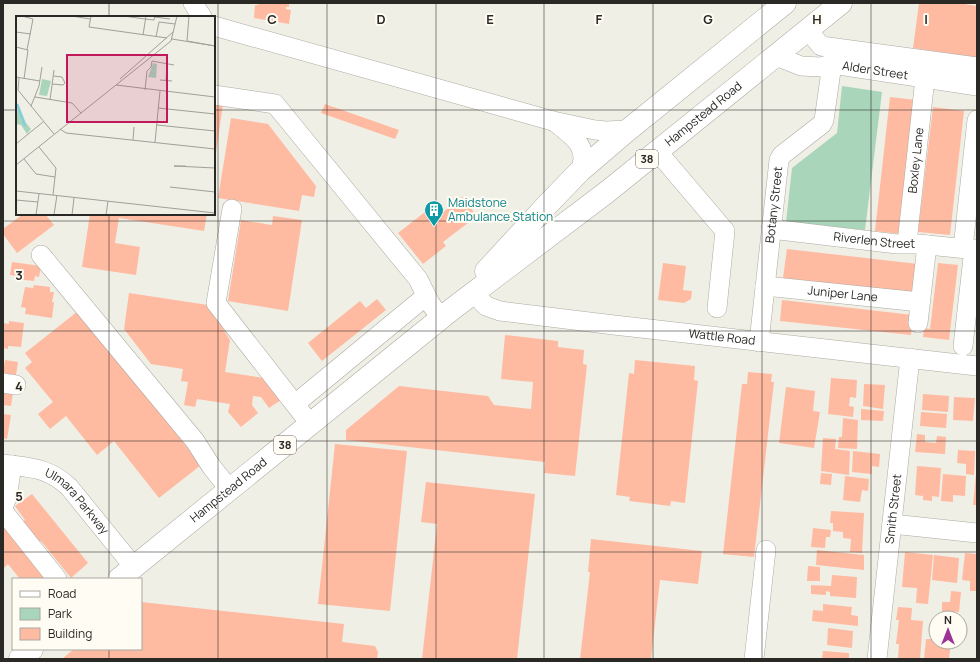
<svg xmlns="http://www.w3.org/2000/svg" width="980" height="662" font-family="Manrope,sans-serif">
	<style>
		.green { fill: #a9d5bb }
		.building { fill: #ffbaa2 }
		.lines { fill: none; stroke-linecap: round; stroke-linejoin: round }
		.minor-casing { stroke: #acaaa2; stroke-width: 20 }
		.major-casing { stroke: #acaaa2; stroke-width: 23 }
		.minor { stroke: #fff; stroke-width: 19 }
		.major { stroke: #fff; stroke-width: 22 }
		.grid { fill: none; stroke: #2a2926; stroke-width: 1; stroke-opacity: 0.55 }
		.labels { text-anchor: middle; stroke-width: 4; stroke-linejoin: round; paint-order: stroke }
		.shield { fill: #fefcf3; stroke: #6a6864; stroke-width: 1 }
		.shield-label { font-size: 11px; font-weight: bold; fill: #2a2926 }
		.street-label { font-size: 12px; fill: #2a2926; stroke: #fefcf3 }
		.culture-label { font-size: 12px; fill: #0d838f; stroke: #fefcf3; text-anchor: start }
		.inset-river { fill: none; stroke: #7ccde6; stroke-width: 2 }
		.inset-road { fill: none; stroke: #a1a099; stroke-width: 1 }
		.view { fill: #c2185b; fill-opacity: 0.15; stroke: #c2185b; stroke-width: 2 }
		.inset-edge { fill: none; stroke: #2a2926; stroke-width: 2 }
		.grid-label { font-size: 13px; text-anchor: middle; font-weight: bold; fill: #2a2926; stroke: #fefcf3; stroke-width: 4; stroke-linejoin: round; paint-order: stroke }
	</style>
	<rect width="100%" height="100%" fill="#f0efe5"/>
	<path class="green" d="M842 86 882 92 865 230 786 222 792 168 837 133Z"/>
	<g class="building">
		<path d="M259 3H289V7H286V9L291 10 289 24 254 18 255 5H258Z"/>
		<path d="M919 3H959L977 6V58L913 48Z"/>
		<path d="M890 97 916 100 901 234 875 231Z"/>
		<path d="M214 103 223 104 215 160H214Z"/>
		<path d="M325 104 399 130 395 139 321 113Z"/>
		<path d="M933 107 964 111 950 235 918 232Z"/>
		<path d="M231 118 268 124 316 186 314 197 302 195 299 211 218 198Z"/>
		<path d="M462 197 477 216 443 242 446 246 423 264 398 233 425 212 432 221Z"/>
		<path d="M23 214H45L54 225 17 253 3 234V229Z"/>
		<path d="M90 214H207L204 231 119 218 115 243 140 247 136 275 82 267Z"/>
		<path d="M273 216 302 220 288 311 228 301 241 220 272 225Z"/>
		<path d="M787 249 918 264 915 293 783 278Z"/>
		<path d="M12 262 41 266 39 277 35 276 34 281 17 279 18 276 10 275Z"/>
		<path d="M663 263 686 266 683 290 692 291 691 299 684 303 658 300Z"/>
		<path d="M938 263 958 265 949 340 923 337 924 328 930 329Z"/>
		<path d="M34 285 50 287V292H54L52 302H54L52 318 25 314 26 308 21 307 25 287 33 288Z"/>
		<path d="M129 293 208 305 230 340 225 372 270 379 284 398 269 408 261 397 253 396 252 405 258 413 241 427 228 412 230 404 197 399 195 407 184 405 188 382 181 381 183 369 151 364 124 329Z"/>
		<path d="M377 299 386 310 322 361 308 343 360 301 366 308Z"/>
		<path d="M782 300 913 315 911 335 780 321Z"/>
		<path d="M78 311 201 465 159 498 114 441 97 455 66 416 50 429 38 414 53 402 25 368 32 362 25 353Z"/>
		<path d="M9 321 24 323 21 347 8 346V349L3 348V323L9 324Z"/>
		<path d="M505 335 558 341V347L584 350 583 364 587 365 575 476 544 473 545 462 346 440V430L399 386 488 396 494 405 531 409 533 382 501 379Z"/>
		<path d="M5 360 18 362 16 375 3 373Z"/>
		<path d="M635 360 695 366 694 380 698 381 685 503 671 501 670 506 629 501 630 497 616 495 629 373 634 374Z"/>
		<path d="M748 372 772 374 771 382H774L754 557 723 554 742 384H747Z"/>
		<path d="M831 378 857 380 856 398 850 397 849 406 854 407 853 417 828 414Z"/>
		<path d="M864 384 885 385 883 409 863 406Z"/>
		<path d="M786 387 815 391 813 411 820 412 814 448 779 443Z"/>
		<path d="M3 391 13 392 11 406 3 405Z"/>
		<path d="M923 394 949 396 948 412 922 410Z"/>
		<path d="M954 397 975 398 973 421 953 420Z"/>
		<path d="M861 409 884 411 883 421 861 420Z"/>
		<path d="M921 412 947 414 946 428 920 426Z"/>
		<path d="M3 414 11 415 7 439 3 438Z"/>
		<path d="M843 418 858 420 857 449 838 448 839 437H842Z"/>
		<path d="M917 434 925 435V442L936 443 937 436 946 437 945 454 915 452Z"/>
		<path d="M823 438 836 439 835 449 850 451 849 475 821 471Z"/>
		<path d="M335 444 407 451 390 611 318 604Z"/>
		<path d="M958 450 975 451 974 475 966 474V464L957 463Z"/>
		<path d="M853 451 880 454 879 467 872 466V474L852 472Z"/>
		<path d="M917 466 941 468 939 497 932 496V501L923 500V496L915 495Z"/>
		<path d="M821 473 832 474 831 485 820 484Z"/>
		<path d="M943 474 966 476 965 496 953 495V502L941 501Z"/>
		<path d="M976 474H977V505H973Z"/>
		<path d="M845 476 869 479 868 491 862 490 860 502 843 500Z"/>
		<path d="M426 482 535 494 517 659H422L437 524 421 522Z"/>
		<path d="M32 494 88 563 71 578 41 541 37 544 19 524 25 520 15 506Z"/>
		<path d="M831 511 864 513 862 553 850 552 851 539 843 538V532L833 531V523H830Z"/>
		<path d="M3 519 50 579H20L8 564 4 568 3 566Z"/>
		<path d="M813 528 831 530 830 537H826L825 548 811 547Z"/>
		<path d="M591 539 702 551 698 584 660 580 651 659H580L590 572H588Z"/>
		<path d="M817 550 864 555V570L816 565Z"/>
		<path d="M905 552 933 555 928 604 916 603 917 588 902 587Z"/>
		<path d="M965 553 977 554V591H970V581L962 580Z"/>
		<path d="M934 555 959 558 957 583 932 580Z"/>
		<path d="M808 566 820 567V581H807Z"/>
		<path d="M832 575 857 577 856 598 830 596V592L826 591V595L811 594V585L831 586Z"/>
		<path d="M951 591 961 592 959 612 942 611V602H950Z"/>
		<path d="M141 602 344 624 342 642 375 646 378 652 377 659H62L74 649H141Z"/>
		<path d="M823 604 852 607 851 615 858 616V626L812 621 813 610 823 611Z"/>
		<path d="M898 607 912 608 911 620 923 621 920 659 898 658 899 644H896L899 620H896Z"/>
		<path d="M828 628 853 631 852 648 827 645Z"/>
		<path d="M926 639H936V642H951L949 659H924Z"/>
		<path d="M823 651 849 653V659H822Z"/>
	</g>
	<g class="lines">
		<defs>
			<g id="minor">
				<path d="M193 3 202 17"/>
				<path d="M214 26 553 121 595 130 606 131 628 130"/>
				<path d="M808 30 821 46 977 67"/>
				<path id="s1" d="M776 56 801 66 821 67 832 64 977 86"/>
				<path d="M214 95 275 104 418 279 430 303 441 318"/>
				<path d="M556 123C572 135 592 149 579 172"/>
				<path d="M657 151 725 231 717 308"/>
				<path d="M232 209 216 303 311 425"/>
				<path id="s2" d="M771 229 897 244H918L977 250"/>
				<path id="s3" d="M907 243 925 78"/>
				<path d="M963 248 977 120"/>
				<path d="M41 255 195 441 211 466 230 490"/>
				<path id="s4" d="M765 286 920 302"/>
				<path id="s5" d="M474 293 486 306 500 311 614 325 977 366"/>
				<path d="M918 323 927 245"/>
				<path id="s6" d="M759 342 779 160 782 155 822 124 824 120 832 64"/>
				<path d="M963 346 974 249"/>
				<path d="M3 383 16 385"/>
				<path d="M295 404 426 296"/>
				<path id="s7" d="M3 464C31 468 47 467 69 487L134 567"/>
				<path d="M3 507 7 498 12 465"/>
				<path d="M3 511 57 579"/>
				<path d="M892 524 977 533"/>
				<path d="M754 659 766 550"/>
				<path id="s8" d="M877 659 910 358"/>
			</g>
			<g id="major">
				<path d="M486 271 547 205 580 171 628 130 785 3"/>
				<path id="s9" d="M119 579 451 310 607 192 841 3"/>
				<path d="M20 659 32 649"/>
			</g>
		</defs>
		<use href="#minor" class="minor-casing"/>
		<use href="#major" class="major-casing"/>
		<use href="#minor" class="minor"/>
		<use href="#major" class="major"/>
	</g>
	<path class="grid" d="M109 3V17M218 3V659M327 3V659M436 3V659M544 3V659M653 3V659M762 3V659M871 3V659M3 110H17M214 110H977M109 214V579M3 221H977M3 331H977M3 441H977M3 552H977M109 649V659"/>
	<defs>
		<symbol id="building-pin" viewBox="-11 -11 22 30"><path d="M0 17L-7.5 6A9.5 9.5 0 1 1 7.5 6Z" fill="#0f9aa8" stroke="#fefcf3"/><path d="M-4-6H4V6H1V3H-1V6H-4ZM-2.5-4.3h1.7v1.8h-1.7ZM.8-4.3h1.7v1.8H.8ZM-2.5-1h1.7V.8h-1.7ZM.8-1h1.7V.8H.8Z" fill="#fff"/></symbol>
	</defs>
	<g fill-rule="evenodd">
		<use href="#building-pin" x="423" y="199" width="22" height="30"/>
	</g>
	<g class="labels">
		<g class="shield">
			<rect x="636" y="150" width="22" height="18" rx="3"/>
			<rect x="274" y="436" width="22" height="18" rx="3"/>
		</g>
		<g class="shield-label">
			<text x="647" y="163">38</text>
			<text x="285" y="449">38</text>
		</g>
		<g class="street-label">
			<text dy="4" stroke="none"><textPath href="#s1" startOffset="102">Alder Street</textPath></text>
			<text dy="4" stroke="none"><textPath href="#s9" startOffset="747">Hampstead Road</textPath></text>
			<text dy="4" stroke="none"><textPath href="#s3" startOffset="83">Boxley Lane</textPath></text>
			<text dy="4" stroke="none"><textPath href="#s6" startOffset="138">Botany Street</textPath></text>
			<text dy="4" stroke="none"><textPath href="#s2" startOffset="104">Riverlen Street</textPath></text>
			<text dy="4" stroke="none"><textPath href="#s4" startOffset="78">Juniper Lane</textPath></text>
			<text dy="4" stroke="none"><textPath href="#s5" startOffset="256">Wattle Road</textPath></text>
			<text dy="4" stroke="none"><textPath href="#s9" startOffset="141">Hampstead Road</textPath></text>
			<text dy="4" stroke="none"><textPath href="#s7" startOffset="87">Ulmara Parkway</textPath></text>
			<text dy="4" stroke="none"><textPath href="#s8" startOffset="151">Smith Street</textPath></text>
		</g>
		<g class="culture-label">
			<text x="448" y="207">Maidstone<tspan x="448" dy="14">Ambulance Station</tspan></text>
		</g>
	</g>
	<g transform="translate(16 16)">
		<rect width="199" height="199" fill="#f0efe5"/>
		<path d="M137 47 141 48 140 62 132 61ZM26 63 35 65 31 80 23 79ZM2 87 10 107 15 113 11 118 5 109 0 108Z" fill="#a9d5bb"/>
		<path class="inset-river" d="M1 88 9 110"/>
		<path class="inset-road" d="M6 0 17 3 11 34M56 0 74 3M75 0 73 11 151 22M107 0 129 3M173 0 171 25 199 30M139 1 154 3M129 3 138 4 139 0M0 16 15 18M127 19 130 0M140 21 143 6 159 8M156 23 199 30M0 31 12 34 8 63M136 45 158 49M0 61 24 65M3 62 2 74 38 118M104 63 157 16M144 64 156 65M150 64 151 48M36 68 47 69 49 67 46 61 38 60M100 69 199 81M129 74 131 55 135 51 136 45M19 81 56 87 65 97M34 84 38 54M15 90 23 70 26 51M142 92 199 98M141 109 199 115M44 113 50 117 199 133M117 124 118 111M139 126 144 75M0 128 27 106M23 131 40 152 37 179M8 143 20 158 39 161M0 149 155 25 161 0M170 150H158L199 152M154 171 199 176M0 175 199 197M0 184 22 186M20 199 23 178M38 199 41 179M56 199 58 182M90 199 92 185"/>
		<path class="view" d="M51 39H151V106H51Z"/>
		<rect width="199" height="199" class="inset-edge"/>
	</g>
	<g class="grid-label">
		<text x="272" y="24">C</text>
		<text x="381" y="24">D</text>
		<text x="490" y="24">E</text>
		<text x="599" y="24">F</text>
		<text x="708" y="24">G</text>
		<text x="817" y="24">H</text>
		<text x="926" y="24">I</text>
		<text x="19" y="280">3</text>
		<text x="19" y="391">4</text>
		<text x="19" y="501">5</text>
	</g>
	<rect width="980" height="662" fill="none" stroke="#2a2926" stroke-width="8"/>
	<rect x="12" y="578" width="130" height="72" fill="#fefcf3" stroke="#a9a8a1"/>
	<rect x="20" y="591" width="20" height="6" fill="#ffffff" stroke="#a9a8a1"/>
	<text x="48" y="598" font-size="12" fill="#2a2926">Road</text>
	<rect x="20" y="608" width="20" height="12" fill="#a9d5bb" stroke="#a9a8a1"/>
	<text x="48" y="618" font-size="12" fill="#2a2926">Park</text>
	<rect x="20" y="628" width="20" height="12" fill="#ffbaa2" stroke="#a9a8a1"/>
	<text x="48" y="638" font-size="12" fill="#2a2926">Building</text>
	<g transform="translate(948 630)"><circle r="19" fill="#fefcf3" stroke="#a9a8a1"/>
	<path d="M0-3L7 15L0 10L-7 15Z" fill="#9b3397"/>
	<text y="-6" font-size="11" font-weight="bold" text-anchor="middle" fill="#2a2926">N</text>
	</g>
</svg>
